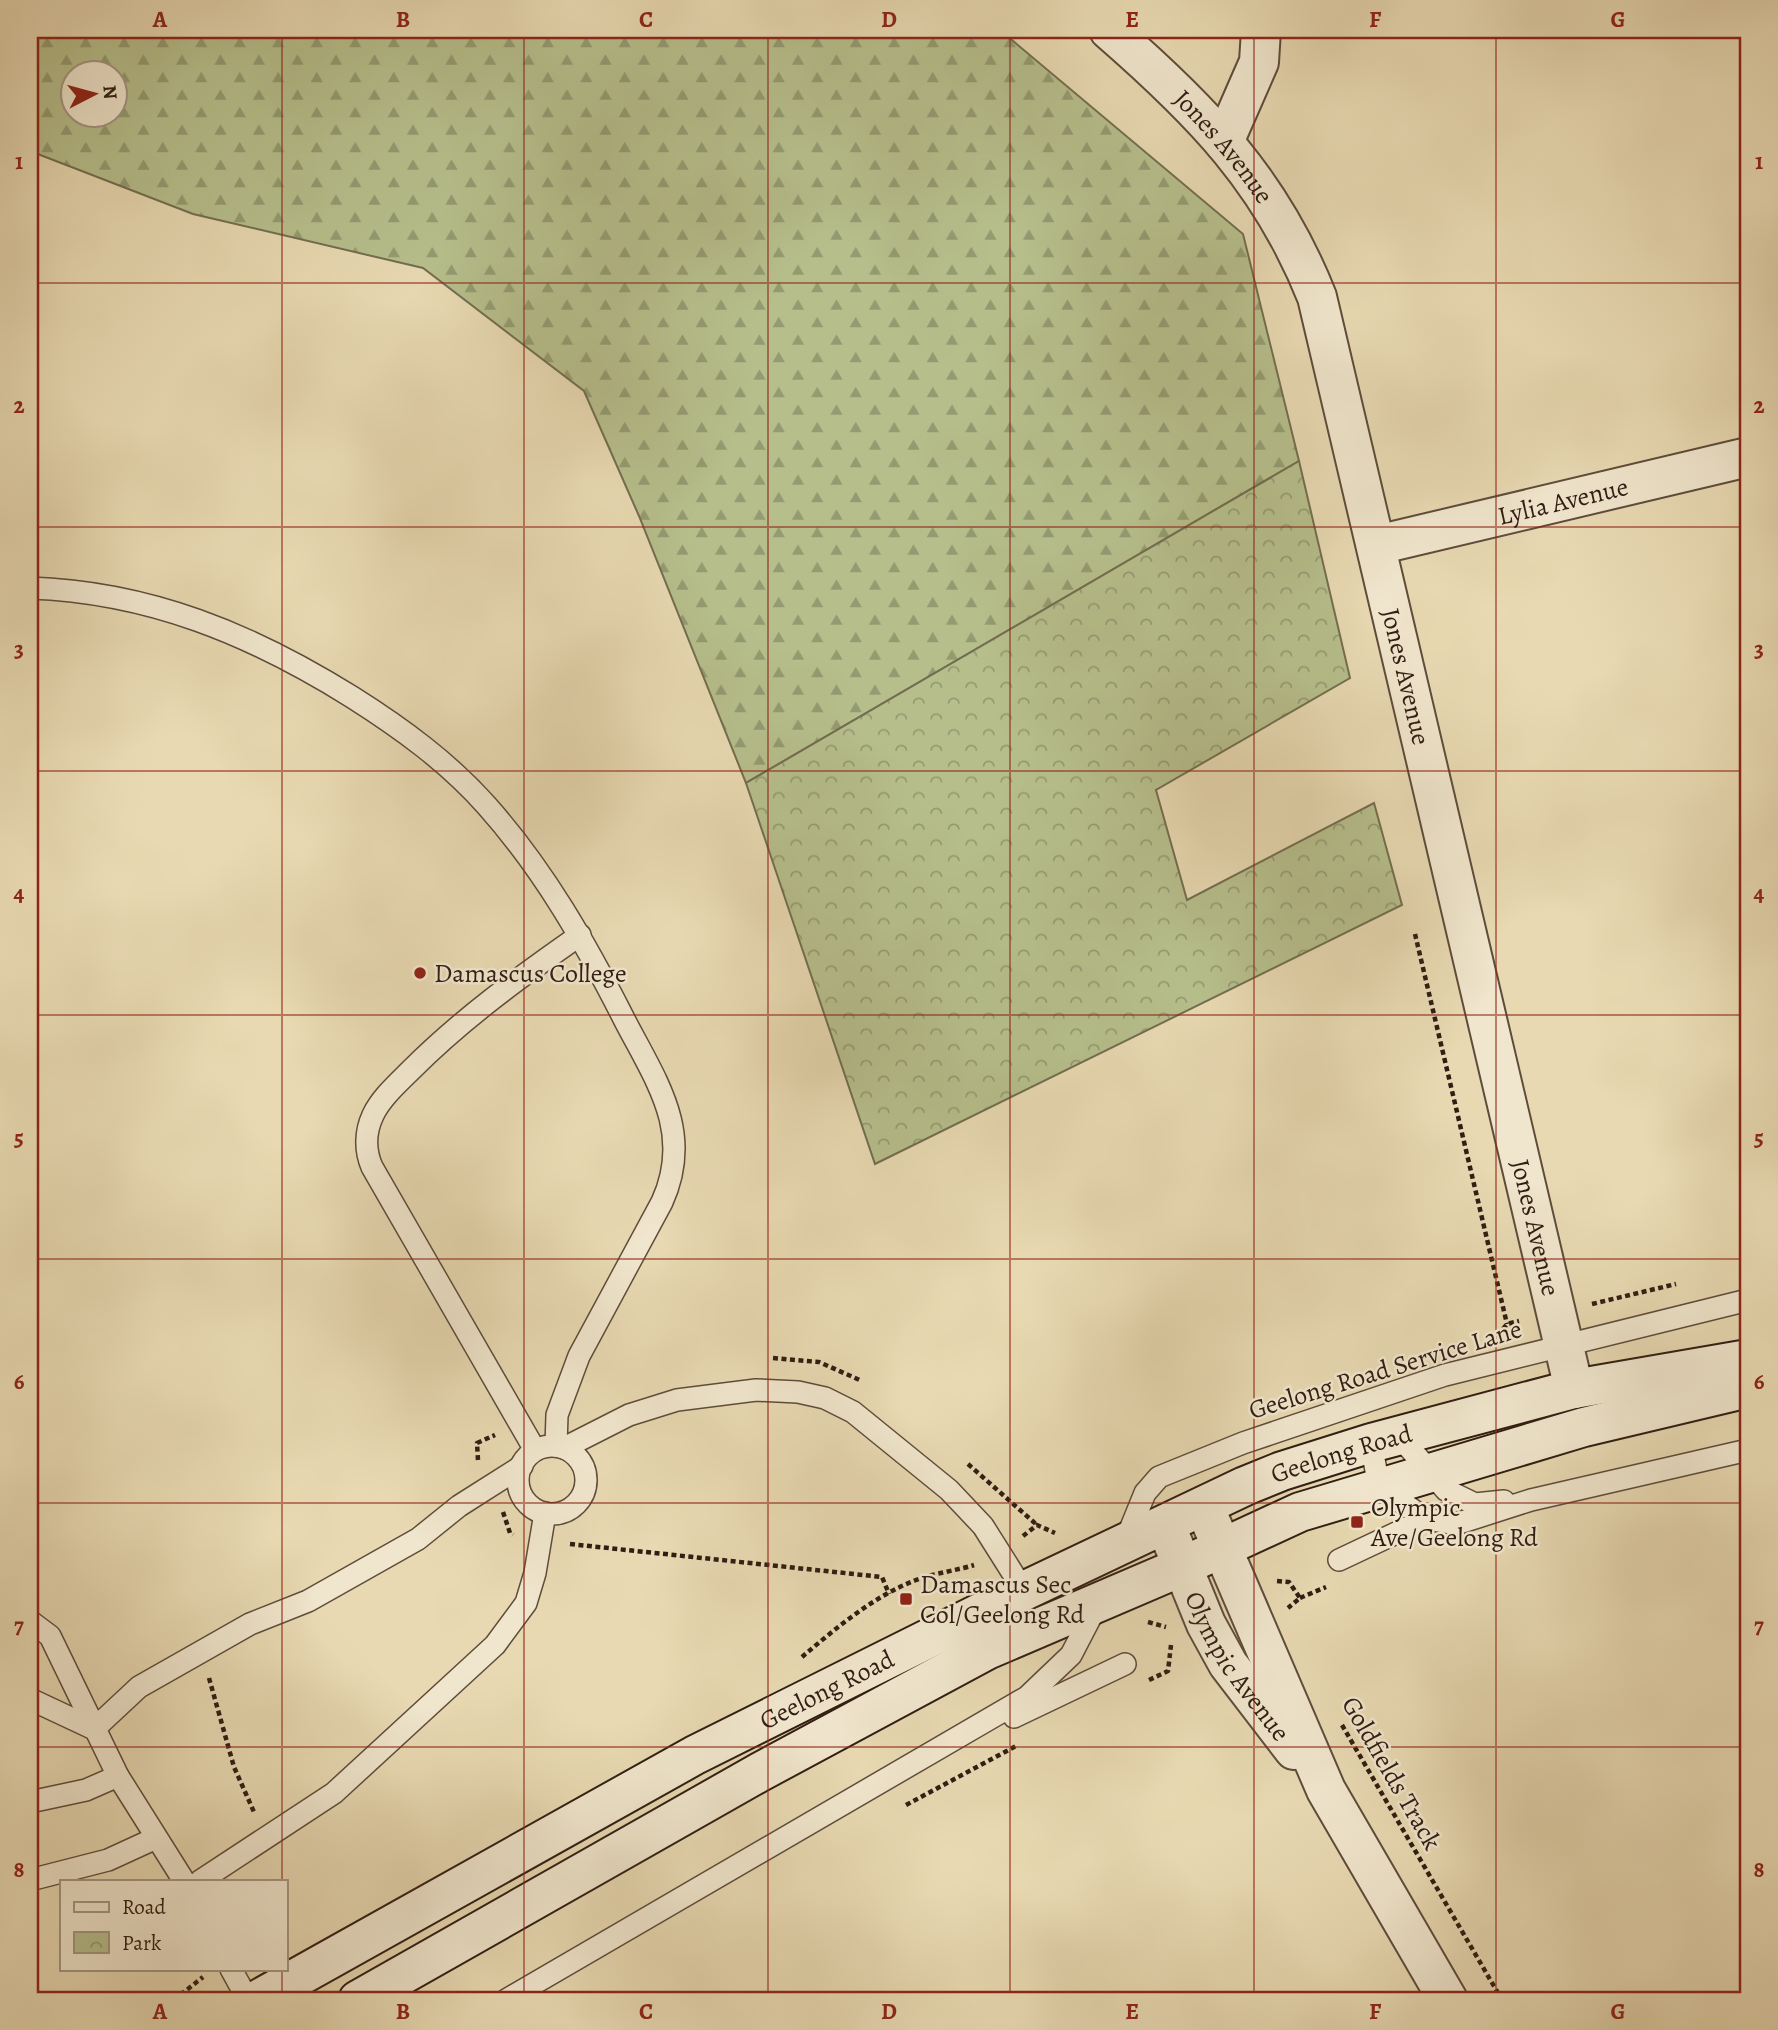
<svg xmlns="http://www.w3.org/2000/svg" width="1778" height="2030" font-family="Alegreya,serif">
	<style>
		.forest { fill: url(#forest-firs); stroke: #736e50; stroke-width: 2; fill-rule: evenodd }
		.park { fill: url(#park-crowns); stroke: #736e50; stroke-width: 2 }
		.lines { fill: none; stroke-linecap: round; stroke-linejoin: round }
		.service-casing { stroke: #5e4c3b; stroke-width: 24 }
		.minor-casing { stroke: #5e4c3b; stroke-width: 42 }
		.secondary-casing { stroke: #301d13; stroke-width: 42 }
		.path { stroke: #301d13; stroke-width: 4.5; stroke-dasharray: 5 3.5; stroke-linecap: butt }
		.service { stroke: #f0e6cd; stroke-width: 21 }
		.minor { stroke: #f0e6cd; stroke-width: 38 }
		.secondary { stroke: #f0e6cd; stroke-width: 38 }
		.grid { fill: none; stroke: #8f2418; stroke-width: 2; stroke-opacity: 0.55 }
		.poi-dot { fill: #8f2418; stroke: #f0e6cd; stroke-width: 2.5 }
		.labels { text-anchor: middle; stroke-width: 5; stroke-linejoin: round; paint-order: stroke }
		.street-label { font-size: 26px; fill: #301d13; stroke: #f0e6cd }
		.poi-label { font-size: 26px; fill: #301d13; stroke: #f0e6cd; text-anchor: start }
		.neatline { fill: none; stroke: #8f2418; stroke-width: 2.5 }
		.grid-label { font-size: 23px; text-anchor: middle; font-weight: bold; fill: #8f2418 }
	</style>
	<defs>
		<pattern id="forest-firs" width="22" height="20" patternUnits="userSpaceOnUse" patternTransform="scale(1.75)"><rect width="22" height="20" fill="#b6bf8c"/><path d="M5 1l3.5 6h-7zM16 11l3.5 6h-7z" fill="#949b71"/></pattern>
		<pattern id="park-crowns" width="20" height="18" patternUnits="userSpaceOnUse" patternTransform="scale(1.75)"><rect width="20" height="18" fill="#b6bf8c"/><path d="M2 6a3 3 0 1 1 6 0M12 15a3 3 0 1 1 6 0" fill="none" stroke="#949b71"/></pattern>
	</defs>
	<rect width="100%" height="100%" fill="#e8d9b2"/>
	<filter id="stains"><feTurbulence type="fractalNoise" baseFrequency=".00286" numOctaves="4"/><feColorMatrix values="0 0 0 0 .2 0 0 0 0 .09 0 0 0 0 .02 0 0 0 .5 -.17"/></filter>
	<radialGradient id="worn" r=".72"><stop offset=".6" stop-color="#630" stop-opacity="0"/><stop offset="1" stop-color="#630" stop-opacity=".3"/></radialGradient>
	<path class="forest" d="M30 30H1000L1243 234 1299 461 746 783 639 516 584 391 423 268 193 214 30 151ZM74 74H116V116H74Z"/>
	<path class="park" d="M1299 461 1350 678 1156 790 1187 900 1374 803 1402 905 875 1164 746 783Z"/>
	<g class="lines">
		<defs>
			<g id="service">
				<path d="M30 588C149 592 251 634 352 697 401 728 448 762 487 806 544 870 586 944 624 1019 656 1081 694 1132 662 1202L579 1356 557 1415 556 1446"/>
				<path d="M1399 1436 1446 1490 1475 1504 1504 1501"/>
				<path d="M1371 1443 1379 1487 1426 1519 1456 1524 1531 1500 1748 1450"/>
				<circle cx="552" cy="1480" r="34"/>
				<path d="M564 1448 629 1415 677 1400 756 1390 798 1392 825 1398 853 1412 949 1490 983 1526 1024 1591"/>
				<path d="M535 1450 372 1167C365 1151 365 1132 373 1115 381 1098 398 1083 411 1070 463 1018 520 977 580 935"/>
				<path d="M1125 1542 1145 1493 1159 1477 1243 1443 1445 1375 1748 1300"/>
				<path d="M1339 1560 1426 1519"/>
				<path d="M30 1621 50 1636 118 1776 184 1881"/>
				<path d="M30 1699 94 1729 139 1687 250 1624 308 1601 418 1539 459 1506 522 1466"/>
				<path d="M1014 1717 1125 1664"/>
				<path d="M30 1802 86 1790 118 1776"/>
				<path d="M30 1880 108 1860 156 1838"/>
				<path d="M200 1881 334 1793 495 1645 526 1603 535 1573 545 1513"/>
				<path d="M231 1969 248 2000"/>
				<path d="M506 2000 1027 1697 1071 1655 1097 1605"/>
			</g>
			<g id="minor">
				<path id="s1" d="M1109 30C1201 110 1271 181 1317 297L1574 1389"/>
				<path d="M1224 142 1259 62 1261 30"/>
				<path id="s2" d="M1377 545 1748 457"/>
				<path d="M1204 1506 1326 1790 1448 2000"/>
				<path id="s3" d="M1166 1526 1206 1624 1228 1664 1294 1750"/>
			</g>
			<g id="secondary">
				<path id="s4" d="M257 2000 695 1755 1024 1591 1245 1486 1282 1471 1371 1443 1574 1389 1748 1359"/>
				<path d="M358 2000 760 1772 987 1650 1181 1567 1300 1512 1584 1427 1748 1388"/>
			</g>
		</defs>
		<use href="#service" class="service-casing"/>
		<use href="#minor" class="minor-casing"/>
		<use href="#secondary" class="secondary-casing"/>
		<g class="path">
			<path d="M1415 934 1507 1324"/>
			<path d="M1592 1304 1676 1284"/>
			<path d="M1503 1329 1507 1324 1519 1321"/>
			<path d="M773 1358 819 1362 862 1381"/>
			<path d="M478 1460 477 1443 495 1435"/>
			<path d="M968 1464 1037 1525"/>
			<path d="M503 1512 510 1533 513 1535"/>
			<path d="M1023 1536 1037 1525 1055 1533"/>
			<path d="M570 1544 882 1577 889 1594"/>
			<path d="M1277 1581 1289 1582 1300 1598 1288 1608"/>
			<path d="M1300 1598 1326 1587"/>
			<path d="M1148 1622 1166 1627"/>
			<path d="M802 1657C836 1628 874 1596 916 1580 934 1573 955 1571 974 1565"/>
			<path d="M209 1678 234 1767 254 1812"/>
			<path d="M1149 1680 1168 1671 1171 1645"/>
			<path d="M1342 1725 1502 2000"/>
			<path d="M906 1805 1016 1746"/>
			<path d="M174 2000 203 1977"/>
			<path d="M461 2000 479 1993"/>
		</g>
		<use href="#service" class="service"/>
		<use href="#minor" class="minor"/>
		<use href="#secondary" class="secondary"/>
	</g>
	<path class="grid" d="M282 30V1881M524 30V2000M768 30V2000M1010 30V2000M1254 30V2000M1496 30V2000M30 283H1748M30 527H1748M30 771H1748M30 1015H1748M30 1259H1748M30 1503H1748M30 1747H1748M282 1969V2000"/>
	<g class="poi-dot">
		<circle cx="420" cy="973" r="7"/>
		<rect x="1350" y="1515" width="14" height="14" rx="3.5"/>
		<rect x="899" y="1592" width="14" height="14" rx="3.5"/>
	</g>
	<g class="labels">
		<g class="street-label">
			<text dy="9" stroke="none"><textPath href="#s1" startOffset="164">Jones Avenue</textPath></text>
			<text dy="9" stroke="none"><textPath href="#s2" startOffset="191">Lylia Avenue</textPath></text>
			<text dy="9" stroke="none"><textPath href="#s1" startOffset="732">Jones Avenue</textPath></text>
			<text dy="9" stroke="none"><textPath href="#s1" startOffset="1298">Jones Avenue</textPath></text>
			<text transform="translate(1385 1369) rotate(-17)" y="9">Geelong Road Service Lane</text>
			<text dy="9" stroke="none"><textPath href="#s4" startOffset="1216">Geelong Road</textPath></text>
			<text dy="9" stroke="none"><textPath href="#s3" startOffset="158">Olympic Avenue</textPath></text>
			<text dy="9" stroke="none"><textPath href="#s4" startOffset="649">Geelong Road</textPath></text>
			<text transform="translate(1392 1773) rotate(60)" y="9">Goldfields Track</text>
		</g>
		<g class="poi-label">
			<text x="434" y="982">Damascus College</text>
			<text x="1371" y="1516">Olympic<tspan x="1371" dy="30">Ave/Geelong Rd</tspan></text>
			<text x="920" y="1593">Damascus Sec<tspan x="920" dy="30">Col/Geelong Rd</tspan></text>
		</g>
	</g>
	<rect width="1778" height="2030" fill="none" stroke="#e8d9b2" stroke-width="77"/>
	<rect x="60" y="1880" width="228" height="91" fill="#f0e6cd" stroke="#a39683" stroke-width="2"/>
	<rect x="74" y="1902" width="35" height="10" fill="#f0e6cd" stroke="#a39683" stroke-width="2"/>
	<text x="122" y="1914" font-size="21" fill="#301d13">Road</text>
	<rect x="74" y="1932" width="35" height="21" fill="url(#park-crowns)" stroke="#a39683" stroke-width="2"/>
	<text x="122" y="1950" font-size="21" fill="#301d13">Park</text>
	<g transform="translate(94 94) rotate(84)"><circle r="33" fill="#f0e6cd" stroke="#a39683" stroke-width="2"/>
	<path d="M0-5L12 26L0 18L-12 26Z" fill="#8f2418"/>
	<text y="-10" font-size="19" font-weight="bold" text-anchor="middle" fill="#301d13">N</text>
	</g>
	<rect x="38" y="38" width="1702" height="1954" class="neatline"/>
	<g class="grid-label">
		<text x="160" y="27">A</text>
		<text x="403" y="27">B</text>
		<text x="646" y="27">C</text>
		<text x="889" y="27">D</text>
		<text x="1132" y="27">E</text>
		<text x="1375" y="27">F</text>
		<text x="1618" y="27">G</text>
		<text x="19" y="169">1</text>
		<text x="1759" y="169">1</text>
		<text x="19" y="413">2</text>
		<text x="1759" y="413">2</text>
		<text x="19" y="657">3</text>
		<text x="1759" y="657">3</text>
		<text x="19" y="901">4</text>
		<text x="1759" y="901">4</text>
		<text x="19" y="1145">5</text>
		<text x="1759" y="1145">5</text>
		<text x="19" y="1389">6</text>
		<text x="1759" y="1389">6</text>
		<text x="19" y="1633">7</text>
		<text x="1759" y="1633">7</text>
		<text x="19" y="1877">8</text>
		<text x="1759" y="1877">8</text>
		<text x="160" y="2019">A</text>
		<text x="403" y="2019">B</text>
		<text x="646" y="2019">C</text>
		<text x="889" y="2019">D</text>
		<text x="1132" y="2019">E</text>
		<text x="1375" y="2019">F</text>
		<text x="1618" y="2019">G</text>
	</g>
	<rect width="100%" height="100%" filter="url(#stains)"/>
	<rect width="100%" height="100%" fill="url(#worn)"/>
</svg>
